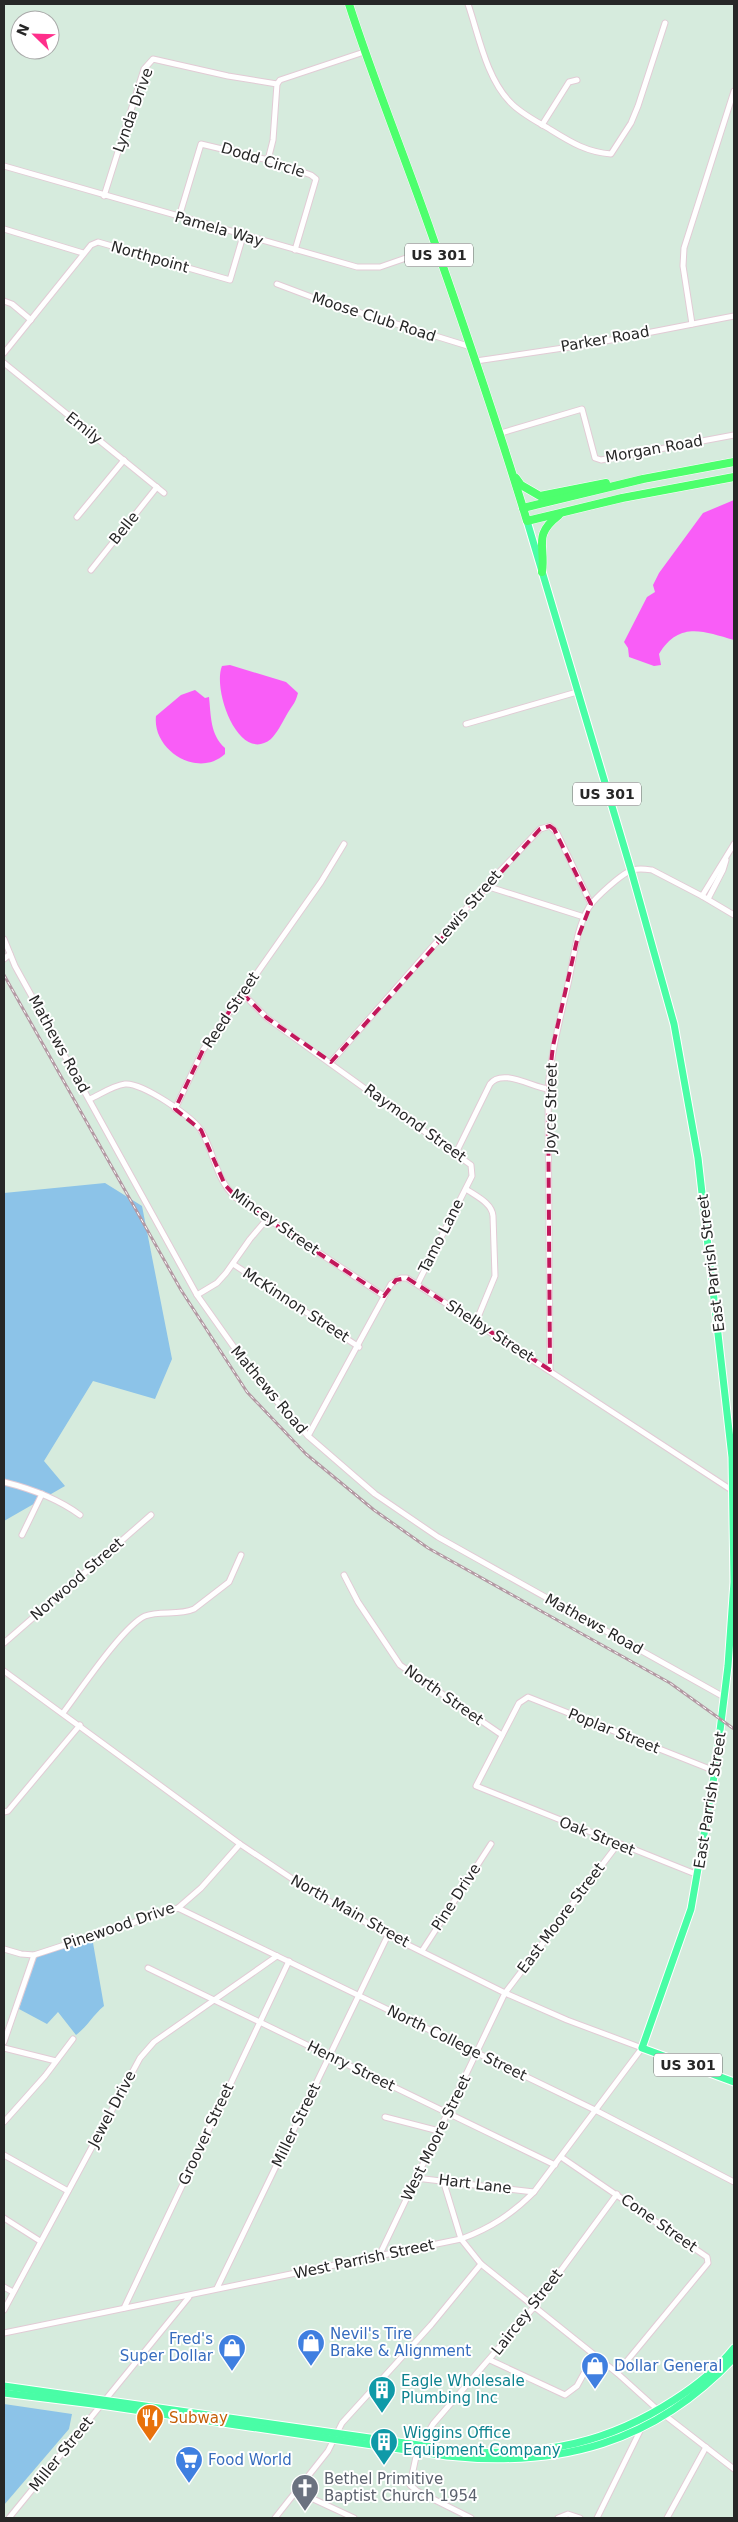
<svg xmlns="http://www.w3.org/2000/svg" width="738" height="2522" font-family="'DejaVu Sans',sans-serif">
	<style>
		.green { fill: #8cc3e8 }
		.water { fill: #f95df7 }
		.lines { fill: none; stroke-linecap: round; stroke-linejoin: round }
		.minor-casing { stroke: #e2cbd5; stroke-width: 7 }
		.major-casing { stroke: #fff; stroke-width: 9 }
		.highway-casing { stroke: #fff; stroke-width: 9 }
		.minor { stroke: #fff; stroke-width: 5 }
		.major { stroke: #49fda6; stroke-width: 7 }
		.highway { stroke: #4dff6d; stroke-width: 8 }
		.rail-casing { stroke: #b399a3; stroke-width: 3 }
		.rail { stroke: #fff; stroke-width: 1; stroke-dasharray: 4; stroke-linecap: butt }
		.marked { fill: none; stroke: #c2185b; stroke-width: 4; stroke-dasharray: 10 6; stroke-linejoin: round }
		.labels { text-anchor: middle; stroke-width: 4; stroke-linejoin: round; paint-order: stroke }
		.shield { fill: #fff; stroke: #686868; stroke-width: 1 }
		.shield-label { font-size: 14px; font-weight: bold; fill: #272727 }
		.street-label { font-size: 15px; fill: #272727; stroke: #fff }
		.shop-label { font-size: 15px; fill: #366cbe; stroke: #fff; text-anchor: start }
		.culture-label { font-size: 15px; fill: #0d838f; stroke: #fff; text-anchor: start }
		.food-label { font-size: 15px; fill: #c56008; stroke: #fff; text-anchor: start }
		.worship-label { font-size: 15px; fill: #5b616d; stroke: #fff; text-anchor: start }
	</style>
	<rect width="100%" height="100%" fill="#d6ebdd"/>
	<g class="green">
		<path d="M105 1183 142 1206 172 1359 155 1399 93 1381 44 1461 65 1486 4 1521V1193Z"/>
		<path d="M92 1937 104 2006C93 2015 87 2027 76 2035L58 2012 47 2024 19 2009 35 1956Z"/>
		<path d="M4 2404 72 2414 69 2429 4 2505Z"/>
	</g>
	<g class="water">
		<path d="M734 500V640C703 631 679 621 659 654L661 665 654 666 629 657 628 648 624 642 647 597 655 592 653 585 659 573 703 513Z"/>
		<path d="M230 665 286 682 298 693C295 705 291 706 286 716 282 723 277 733 271 739 239 765 212 690 222 666Z"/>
		<path d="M195 690 205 698 209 697C211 715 210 735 225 748V754C198 779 152 750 156 716L181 695Z"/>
	</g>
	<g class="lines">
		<defs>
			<g id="minor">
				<path d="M468 4C479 36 486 77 510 102 521 114 538 122 551 130 572 143 587 152 611 154L631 123 638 106 665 23"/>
				<path d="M542 125 569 82 577 80"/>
				<path d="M268 160 273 140 277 84"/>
				<path d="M4 166 357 267H380L435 248"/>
				<path d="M104 196 144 69 153 59 228 76 277 84 280 80 364 52"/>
				<path d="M179 217 201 144 268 160 311 175 316 179 295 250"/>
				<path d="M4 229 83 253"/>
				<path d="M277 284 322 301 471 347"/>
				<path d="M4 301 12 304 31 320"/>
				<path d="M692 324 683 266 684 248 734 91"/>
				<path d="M4 353 91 245 98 242 230 280 243 236"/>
				<path d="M476 361 590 344 734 316"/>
				<path d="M4 363 164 493"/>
				<path d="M501 433 582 409 595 458 601 460 734 435"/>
				<path d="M77 517 124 460"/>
				<path d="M91 570 157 487"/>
				<path d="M466 724 577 692"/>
				<path d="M486 886 584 917"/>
				<path d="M702 896 734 844"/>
				<path d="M708 899 723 870 726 860"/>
				<path d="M4 939 15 966 197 1295 255 1377 308 1436 375 1494 438 1537 724 1697"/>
				<path d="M4 959 10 954"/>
				<path d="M242 993 267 1018 471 1165 472 1176 418 1283"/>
				<path d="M331 1062 486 886 540 829 550 826 557 833 591 904"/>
				<path d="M90 1099C101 1094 112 1086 125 1084 141 1082 194 1117 202 1132 214 1153 216 1179 235 1197L384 1296"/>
				<path d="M175 1109 203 1050 321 882 344 844"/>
				<path d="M456 1153 490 1084C502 1068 532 1087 548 1089"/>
				<path d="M466 1189C476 1196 492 1203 493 1216L495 1276 476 1322"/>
				<path d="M233 1264 359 1347"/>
				<path d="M197 1295 217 1283 226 1273 250 1239 267 1219"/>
				<path d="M550 1370 548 1089C551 1053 560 1019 568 984 574 958 576 929 589 907 595 898 623 872 633 870 639 868 645 869 652 870L702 896 734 915"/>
				<path d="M308 1436 391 1284 401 1278H407L733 1491"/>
				<path d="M4 1482C32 1489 57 1498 80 1515"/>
				<path d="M22 1535 42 1494"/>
				<path d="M344 1575 358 1602 400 1665 502 1735"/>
				<path d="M4 1643 151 1515"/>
				<path d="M4 1671 240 1844 309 1890 388 1935 505 1993 567 2020 642 2048 534 2192C512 2214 491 2228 461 2239L4 2333"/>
				<path d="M63 1713C79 1692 123 1626 145 1616 160 1610 178 1616 194 1609L229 1582 241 1555"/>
				<path d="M4 1812 8 1811 80 1725"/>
				<path d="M698 1875 476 1786 519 1703 528 1697 715 1771"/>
				<path d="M178 1908 597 2111 734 2182"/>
				<path d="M4 1949 21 1954 34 1955 178 1908 201 1888 240 1844"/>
				<path d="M422 1951 491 1844"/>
				<path d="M148 1968 555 2165"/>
				<path d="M4 2042 34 1955"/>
				<path d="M4 2048 56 2061"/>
				<path d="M385 2117 439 2131"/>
				<path d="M4 2122 45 2076 73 2039"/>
				<path d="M4 2155 68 2191"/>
				<path d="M561 2157 707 2257 708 2263 617 2373"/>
				<path d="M416 2178 534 2192"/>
				<path d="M443 2180 461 2239 481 2264 617 2373 658 2410 734 2469"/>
				<path d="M4 2218 40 2241"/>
				<path d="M379 2256 505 1993 618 1844"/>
				<path d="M4 2287 13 2292"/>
				<path d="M217 2288 388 1935"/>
				<path d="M124 2308 289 1961"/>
				<path d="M4 2310 140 2058 154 2042 277 1956"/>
				<path d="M490 2360 565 2395 577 2386 594 2355"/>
				<path d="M296 2491 354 2518"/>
				<path d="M9 2518 189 2297"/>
				<path d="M275 2518 328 2451 342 2423 431 2325 481 2264"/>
				<path d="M471 2518 417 2491 410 2485 417 2452 433 2424 534 2307 617 2194"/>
				<path d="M558 2518 568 2514 580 2518"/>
				<path d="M597 2518 641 2429"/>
				<path d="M667 2518 706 2447"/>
			</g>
			<g id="major">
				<path d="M527 521 631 870 674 1024 698 1158 732 1457 734 1582 728 1666 715 1771 691 1909 642 2048 734 2082"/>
				<path d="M4 2386 468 2452C546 2455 608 2443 674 2400 696 2386 718 2368 734 2348"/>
				<path d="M4 2393 101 2405 447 2456C560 2468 654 2443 734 2358"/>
			</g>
			<g id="highway">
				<path d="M349 4C374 82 405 157 432 235 465 329 498 425 527 521L622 498 734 477"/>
				<path d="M516 478 521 485 540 496 606 483"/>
				<path d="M523 508 643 479 734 462"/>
				<path d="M542 572C546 545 532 536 559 515"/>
			</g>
		</defs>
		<use href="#minor" class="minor-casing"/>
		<use href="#major" class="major-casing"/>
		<use href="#highway" class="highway-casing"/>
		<use href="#minor" class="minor"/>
		<use href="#major" class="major"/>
		<use href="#highway" class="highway"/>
		<defs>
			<path id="rail" d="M4 975 181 1290 247 1392 306 1454 374 1510 428 1548 670 1683 734 1729"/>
		</defs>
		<use href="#rail" class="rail-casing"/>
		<use href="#rail" class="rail"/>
	</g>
	<path class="marked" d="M550 826 554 829 591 904 577 940 553 1046 548 1089 550 1370 407 1278 396 1280 384 1296 241 1202 225 1185 201 1130 175 1109 203 1050 242 993 267 1018 331 1062 540 829Z"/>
	<defs>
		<symbol id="shop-pin" viewBox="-11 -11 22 30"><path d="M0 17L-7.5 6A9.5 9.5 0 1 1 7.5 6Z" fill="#3f7fe0" stroke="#fff"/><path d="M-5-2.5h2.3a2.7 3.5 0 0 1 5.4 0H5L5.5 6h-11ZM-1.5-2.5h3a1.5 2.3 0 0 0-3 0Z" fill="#fff"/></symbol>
		<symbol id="building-pin" viewBox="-11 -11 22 30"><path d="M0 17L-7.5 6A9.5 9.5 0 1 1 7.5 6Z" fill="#0f9aa8" stroke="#fff"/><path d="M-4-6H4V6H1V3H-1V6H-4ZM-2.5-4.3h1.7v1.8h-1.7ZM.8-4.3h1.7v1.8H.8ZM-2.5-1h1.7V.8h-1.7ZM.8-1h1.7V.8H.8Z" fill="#fff"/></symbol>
		<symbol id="restaurant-pin" viewBox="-11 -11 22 30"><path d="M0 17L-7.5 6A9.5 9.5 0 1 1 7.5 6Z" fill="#e8710a" stroke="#fff"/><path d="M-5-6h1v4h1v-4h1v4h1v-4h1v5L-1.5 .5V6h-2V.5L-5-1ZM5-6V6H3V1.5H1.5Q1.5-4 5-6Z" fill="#fff"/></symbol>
		<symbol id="supermarket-pin" viewBox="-11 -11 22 30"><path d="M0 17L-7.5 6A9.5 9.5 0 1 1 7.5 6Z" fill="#3f7fe0" stroke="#fff"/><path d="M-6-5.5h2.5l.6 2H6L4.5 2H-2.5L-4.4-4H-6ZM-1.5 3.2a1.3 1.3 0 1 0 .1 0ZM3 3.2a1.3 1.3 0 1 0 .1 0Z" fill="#fff"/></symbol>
		<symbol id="church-pin" viewBox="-11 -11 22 30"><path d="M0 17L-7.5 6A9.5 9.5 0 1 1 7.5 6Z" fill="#6b7280" stroke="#fff"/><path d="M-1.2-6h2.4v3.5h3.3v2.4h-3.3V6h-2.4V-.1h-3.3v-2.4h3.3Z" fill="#fff"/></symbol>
	</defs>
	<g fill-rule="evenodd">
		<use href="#shop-pin" x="295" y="2327" width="32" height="43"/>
		<use href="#shop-pin" x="216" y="2332" width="32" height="43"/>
		<use href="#shop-pin" x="579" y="2350" width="32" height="43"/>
		<use href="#building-pin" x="366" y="2374" width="32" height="43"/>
		<use href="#restaurant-pin" x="134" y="2402" width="32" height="43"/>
		<use href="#building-pin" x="368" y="2426" width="32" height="43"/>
		<use href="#supermarket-pin" x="173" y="2444" width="32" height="43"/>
		<use href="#church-pin" x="289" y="2472" width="32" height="43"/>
	</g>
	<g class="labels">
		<g class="shield">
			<rect x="405" y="243.5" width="68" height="23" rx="4"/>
			<rect x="573" y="782.5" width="68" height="23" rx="4"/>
			<rect x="654" y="2053.5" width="68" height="23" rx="4"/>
		</g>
		<g class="shield-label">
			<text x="439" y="260">US 301</text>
			<text x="607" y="799">US 301</text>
			<text x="688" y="2070">US 301</text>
		</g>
		<g class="street-label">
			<text transform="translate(133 110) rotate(-70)" y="5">Lynda Drive</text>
			<text transform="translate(263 160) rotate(17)" y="5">Dodd Circle</text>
			<text transform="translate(219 229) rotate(16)" y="5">Pamela Way</text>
			<text transform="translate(150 257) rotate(16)" y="5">Northpoint</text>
			<text transform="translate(374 317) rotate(18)" y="5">Moose Club Road</text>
			<text transform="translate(605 339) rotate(-10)" y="5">Parker Road</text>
			<text transform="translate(84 428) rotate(39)" y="5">Emily</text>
			<text transform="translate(654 449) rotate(-10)" y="5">Morgan Road</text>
			<text transform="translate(124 528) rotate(-51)" y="5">Belle</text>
			<text transform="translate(468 907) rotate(-49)" y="5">Lewis Street</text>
			<text transform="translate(231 1010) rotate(-56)" y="5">Reed Street</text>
			<text transform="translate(59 1044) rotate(61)" y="5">Mathews Road</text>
			<text transform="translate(551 1108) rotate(-89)" y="5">Joyce Street</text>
			<text transform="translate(415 1123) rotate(36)" y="5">Raymond Street</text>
			<text transform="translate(275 1222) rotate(35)" y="5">Mincey Street</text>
			<text transform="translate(441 1236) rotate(-63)" y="5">Tamo Lane</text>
			<text transform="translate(711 1263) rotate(-97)" y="5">East Parrish Street</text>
			<text transform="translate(296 1305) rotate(33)" y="5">McKinnon Street</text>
			<text transform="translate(490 1331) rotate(33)" y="5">Shelby Street</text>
			<text transform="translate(269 1390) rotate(50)" y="5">Mathews Road</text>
			<text transform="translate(77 1579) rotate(-41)" y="5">Norwood Street</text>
			<text transform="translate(594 1624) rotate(29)" y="5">Mathews Road</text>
			<text transform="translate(444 1695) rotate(35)" y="5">North Street</text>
			<text transform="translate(614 1731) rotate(22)" y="5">Poplar Street</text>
			<text transform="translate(710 1800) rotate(-81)" y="5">East Parrish Street</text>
			<text transform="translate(597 1836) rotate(22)" y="5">Oak Street</text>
			<text transform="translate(456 1897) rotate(-57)" y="5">Pine Drive</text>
			<text transform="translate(350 1911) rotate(29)" y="5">North Main Street</text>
			<text transform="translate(561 1918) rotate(-53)" y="5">East Moore Street</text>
			<text transform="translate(119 1926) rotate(-19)" y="5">Pinewood Drive</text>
			<text transform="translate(457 2043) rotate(26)" y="5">North College Street</text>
			<text transform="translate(351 2066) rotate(26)" y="5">Henry Street</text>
			<text transform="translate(112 2109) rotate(-62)" y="5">Jewel Drive</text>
			<text transform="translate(296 2125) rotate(-64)" y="5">Miller Street</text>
			<text transform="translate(206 2134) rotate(-65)" y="5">Groover Street</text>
			<text transform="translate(436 2138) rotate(-64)" y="5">West Moore Street</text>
			<text transform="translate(475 2184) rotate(7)" y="5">Hart Lane</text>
			<text transform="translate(659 2223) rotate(35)" y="5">Cone Street</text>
			<text transform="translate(364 2259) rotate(-12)" y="5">West Parrish Street</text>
			<text transform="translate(527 2312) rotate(-52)" y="5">Laircey Street</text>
			<text transform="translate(61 2454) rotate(-51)" y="5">Miller Street</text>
		</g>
		<g class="shop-label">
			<text x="330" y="2339">Nevil's Tire<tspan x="330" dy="17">Brake &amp; Alignment</tspan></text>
			<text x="213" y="2344" text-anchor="end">Fred's<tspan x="213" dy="17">Super Dollar</tspan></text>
			<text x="614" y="2371">Dollar General</text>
			<text x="208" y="2465">Food World</text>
		</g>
		<g class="culture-label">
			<text x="401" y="2386">Eagle Wholesale<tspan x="401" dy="17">Plumbing Inc</tspan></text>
			<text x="403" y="2438">Wiggins Office<tspan x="403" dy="17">Equipment Company</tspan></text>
		</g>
		<g class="food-label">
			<text x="169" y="2423">Subway</text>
		</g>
		<g class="worship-label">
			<text x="324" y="2484">Bethel Primitive<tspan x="324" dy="17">Baptist Church 1954</tspan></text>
		</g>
	</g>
	<rect width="738" height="2522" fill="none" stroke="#272727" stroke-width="10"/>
	<g transform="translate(35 35) rotate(293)"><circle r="24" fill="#ffffff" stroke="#a9a9a9"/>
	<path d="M0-4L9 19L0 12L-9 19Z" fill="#ff2f8b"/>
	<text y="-8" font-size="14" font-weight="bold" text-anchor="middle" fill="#272727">N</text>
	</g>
</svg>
